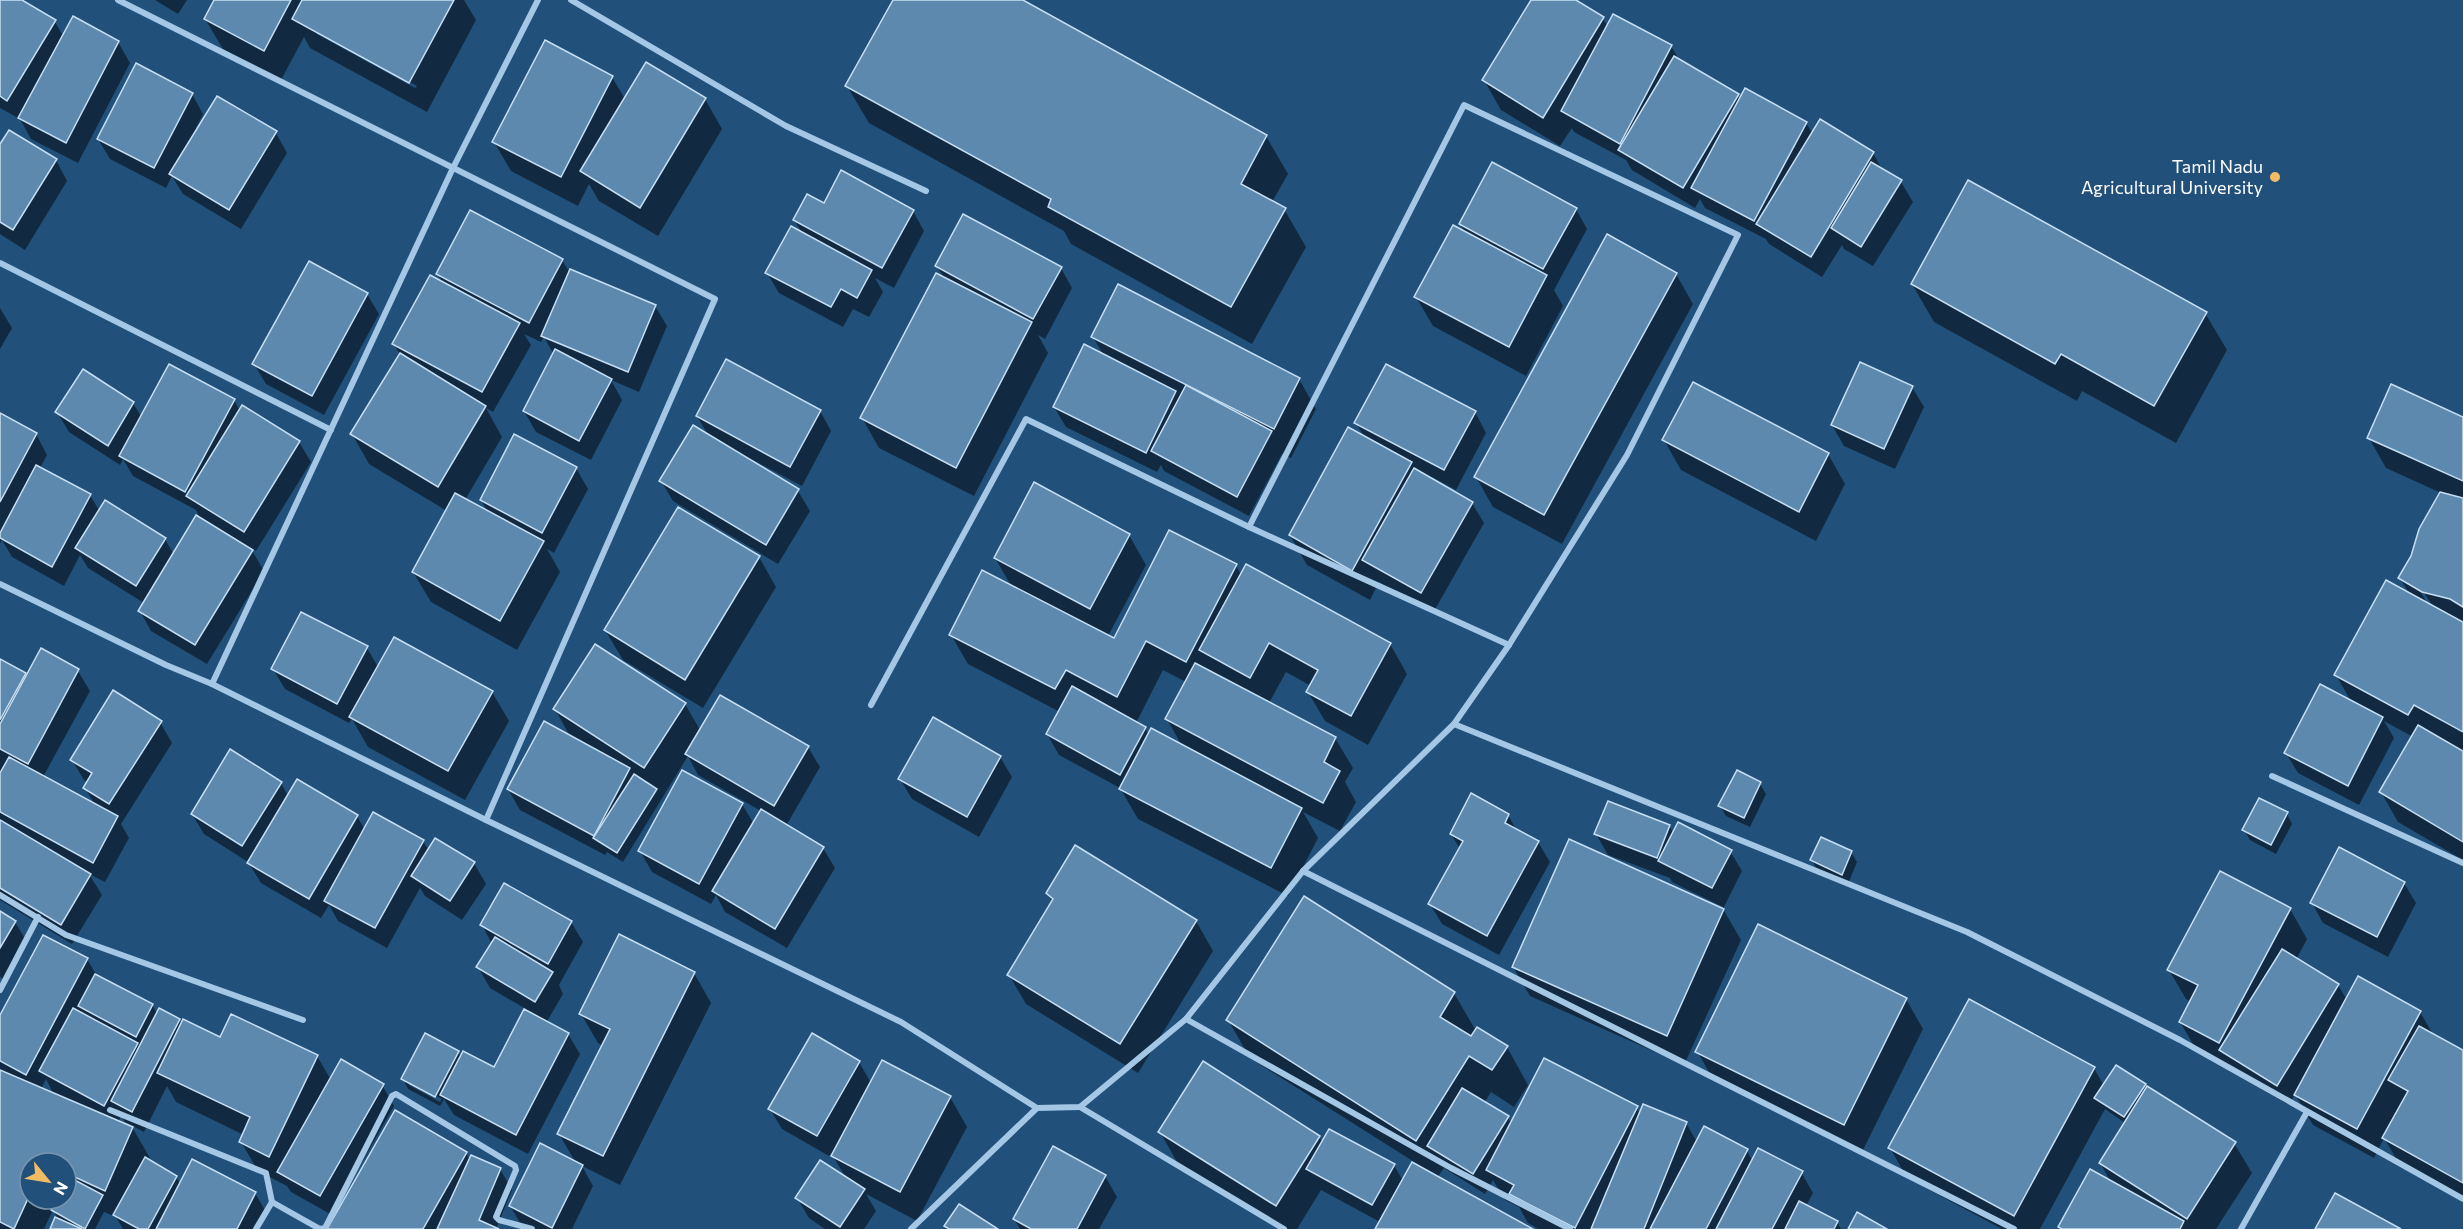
<svg xmlns="http://www.w3.org/2000/svg" width="2463" height="1229" font-family="Commissioner,sans-serif">
	<style>
		.shadow { fill: #0007; fill-rule: evenodd }
		.building { fill: #5e89ae; stroke: #c6dff4; stroke-width: 1.5 }
		.lines { fill: none; stroke-linecap: round; stroke-linejoin: round }
		.minor { stroke: #a3c7e5; stroke-width: 6 }
		.poi-dot { fill: #f2bc64; stroke: #21507a; stroke-width: 2 }
		.labels { text-anchor: middle; stroke-width: 6; stroke-linejoin: round; paint-order: stroke }
		.poi-label { font-size: 18px; fill: #fff; stroke: #21507a; text-anchor: end }
	</style>
	<rect width="100%" height="100%" fill="#21507a"/>
	<g class="shadow">
		<path d="M0 0H19L55 22 64 37 118 42 130 63 78 163 31 139 20 119 0 108Z"/>
		<path d="M155 0H187L178 14Z"/>
		<path d="M216 0H464L476 20 427 112 310 48 304 37 281 80 223 49 205 19ZM317 31 417 86 415 88 317 34Z"/>
		<path d="M894 0H1020L1266 136 1288 174 1272 202 1284 209 1306 247 1252 344 1071 244 1064 231 869 123 847 86Z"/>
		<path d="M1533 0H1573L1603 19 1608 27 1671 46 1680 61 1738 96 1740 100 1806 123 1813 134 1821 121 1873 153 1883 171 1901 182 1913 202 1873 266 1844 249 1842 245 1822 277 1769 244 1766 239 1705 208 1700 199 1695 208 1632 170 1626 160 1574 132 1572 128 1560 146 1501 110 1484 80Z"/>
		<path d="M612 77 625 99H705L722 129 658 236 599 201 589 184 578 206 511 171 494 142Z"/>
		<path d="M192 94 203 114 196 128 276 133 287 153 241 229 183 194 172 176 166 188 110 159 98 139Z"/>
		<path d="M0 147 56 160 67 181 25 250 0 234Z"/>
		<path d="M824 205 913 211 924 231 894 288 875 278 883 292 869 317 853 309 843 327 779 293 767 273 803 234 794 220Z"/>
		<path d="M1576 209 1587 229 1554 290 1563 306 1526 376 1433 326 1416 297 1466 234 1460 224Z"/>
		<path d="M562 260 570 273 655 306 667 326 639 392 611 380 622 400 591 460 536 432 524 411 554 355 544 337 541 342 524 334 531 345 493 412 486 408 502 437 465 500 488 512 481 500 576 468 588 489 554 553 547 549 560 572 517 650 431 602 413 572 447 511 369 464 352 434 400 355 394 344 443 284 438 274Z"/>
		<path d="M937 266 1061 268 1072 288 1045 339 1038 335 1048 353 974 496 879 448 862 418 944 278Z"/>
		<path d="M1676 274 1693 304 1562 544 1493 507 1476 477Z"/>
		<path d="M1912 284 2205 313 2227 350 2176 443 2082 391 2077 401 1934 322Z"/>
		<path d="M367 294 379 314 324 415 266 384 254 364Z"/>
		<path d="M0 308 12 328 0 349Z"/>
		<path d="M1093 337 1299 379 1316 409 1291 458 1282 454 1249 516 1164 471 1161 465 1157 472 1066 427 1054 407 1104 356Z"/>
		<path d="M83 371 133 403 142 418 234 400 240 411 299 442 311 462 256 551 250 547 264 571 207 664 151 631 140 611 144 603 88 568 80 555 64 586 12 557 2 540 0 543V415L36 434 47 455 40 468 90 495 100 512 165 539 174 555 201 520 196 510 133 476 123 459 120 465 69 432 57 412Z"/>
		<path d="M1693 384 1828 454 1845 484 1816 541 1681 470 1664 440Z"/>
		<path d="M1912 387 1924 407 1895 469 1844 446 1832 425Z"/>
		<path d="M820 411 831 431 802 486 753 460 752 463 798 491 810 511 778 564 673 501 661 481 709 437 697 416Z"/>
		<path d="M1475 412 1486 433 1456 490 1432 477 1431 480 1472 503 1484 523 1433 613 1379 582 1370 600 1307 565 1290 535 1365 438 1356 423Z"/>
		<path d="M2463 418V860L2398 822 2381 792 2413 737 2384 721 2394 738 2359 805 2298 773 2286 753 2352 703 2336 675 2410 595 2400 578 2413 557 2441 493 2386 468 2369 438ZM2421 588 2432 605H2428L2419 589Z"/>
		<path d="M1129 535 1146 565 1108 636 1115 640 1236 566 1242 576 1390 644 1407 674 1368 745 1325 721 1308 692 1311 686 1286 672 1269 703 1335 738 1353 768 1345 782 1356 802 1340 831 1303 812 1318 838 1288 896 1138 819 1120 788 1059 755 1047 734 1060 712 968 664 951 635 1012 587 995 558ZM1163 670 1186 682 1167 719 1182 746 1149 735 1145 728 1136 723Z"/>
		<path d="M759 557 776 587 703 708 623 660 605 630Z"/>
		<path d="M367 648 378 667 492 692 509 721 465 800 368 747 352 719 349 723 285 689 273 669Z"/>
		<path d="M0 660 25 674 27 678 78 671 90 691 43 777 95 805 85 788 88 783 84 780 72 760 160 722 172 743 121 824 129 838 105 882 89 874 102 895 72 944 0 900Z"/>
		<path d="M685 704 700 730 808 747 820 767 786 826 823 848 835 868 787 948 725 912 716 895 711 904 652 872 640 851 742 804 754 824 761 811 698 775 688 756 623 862 607 852 605 855 520 810 508 789 571 738 555 709Z"/>
		<path d="M1000 757 1012 777 979 837 912 799 900 779Z"/>
		<path d="M1737 772 1760 784 1766 794 1750 827 1726 816 1720 806Z"/>
		<path d="M281 783 288 796 357 816 365 830 374 814 423 841 429 851 436 840 474 863 486 884 462 920 425 896 420 888 387 948 338 921 329 905 321 918 261 883 248 862 204 834 192 814Z"/>
		<path d="M2287 814 2292 824 2276 854 2250 840 2244 830Z"/>
		<path d="M1508 815 1517 831 1538 842 1550 862 1499 955 1442 924 1430 904 1460 849 1451 834Z"/>
		<path d="M1669 826 1674 834 1730 851 1742 871 1723 909 1741 940 1684 1065 1530 996 1513 967 1722 910 1723 907 1672 882 1670 878 1608 855 1596 834Z"/>
		<path d="M1851 852 1857 862 1848 884 1817 870 1812 860Z"/>
		<path d="M2404 883 2416 903 2388 957 2323 923 2312 903Z"/>
		<path d="M1047 893 1196 921 1213 951 1138 1073 1026 1004 1009 975 1053 902Z"/>
		<path d="M2290 909 2307 939 2296 960 2338 985 2347 1000 2420 1012 2434 1036 2463 1052V1202L2401 1167 2384 1138 2374 1158 2313 1125 2295 1094 2289 1105 2197 1051 2180 1022 2191 1002 2186 999 2169 970Z"/>
		<path d="M0 913 15 922 27 942 5 980 0 977Z"/>
		<path d="M571 922 583 942 559 985 563 994 546 1023 568 1034 580 1054 528 1154 454 1115 444 1099 440 1106 408 1089 403 1079 458 1052 461 1058 495 1069 526 1009 490 988 478 967 492 944 482 925ZM409 1082 442 1099 440 1102 409 1085Z"/>
		<path d="M87 959 97 976 152 1005 158 1015 179 1020 182 1024 221 1039 317 1056 331 1080 382 1085 394 1106 332 1215 291 1192 287 1186 258 1171 241 1142 244 1135 176 1102 167 1086 144 1132 125 1122 121 1116 118 1122 132 1127 150 1158 148 1161 176 1177 181 1185 255 1193 267 1214 259 1229H123L116 1217 104 1212 95 1229H51L57 1217 53 1210 44 1229H0V1019ZM46 1079 54 1095 41 1089ZM30 1163H66V1199H30Z"/>
		<path d="M694 973 711 1003 620 1185 582 1166 593 1186 572 1229H527L522 1226 510 1206 576 1163 559 1134 603 1046 598 1043 581 1014Z"/>
		<path d="M1454 993 1476 1031 1507 1047 1528 1085 1514 1107 1491 1092 1484 1103 1508 1117 1511 1124 1637 1108 1640 1114 1686 1123 1697 1142 1747 1151 1753 1162 1801 1172 1813 1193 1806 1206 1837 1222 1841 1229H1539L1528 1223 1519 1207 1505 1200 1493 1180 1485 1194 1444 1168 1437 1178 1530 1229H1377L1380 1222 1321 1190 1297 1229H1283L1177 1162 1160 1132 1319 1137 1323 1143 1394 1165 1403 1181 1419 1165 1250 1058 1228 1020Z"/>
		<path d="M1906 999 1923 1029 1861 1154 1714 1081 1697 1051Z"/>
		<path d="M859 1062 871 1083 950 1097 967 1127 917 1221 866 1194 876 1211 864 1229H825L809 1218 797 1198 846 1178 831 1153 829 1156 782 1129 770 1109Z"/>
		<path d="M2094 1068 2104 1086 2145 1085 2147 1089 2234 1143 2252 1173 2216 1229H2061L2060 1227 2111 1182 2100 1163 2125 1123 2105 1109 2040 1229H2002L1907 1178 1890 1148Z"/>
		<path d="M1054 1148 1105 1176 1117 1197 1099 1229H1020L1014 1219Z"/>
		<path d="M466 1153 470 1160 500 1169 512 1190 496 1229H329Z"/>
	</g>
	<g class="building">
		<path d="M0 0H22L56 20 7 101 0 96Z"/>
		<path d="M214 0H291L264 51 204 19Z"/>
		<path d="M302 0H454L409 83 292 19Z"/>
		<path d="M893 0H1023L1267 135 1241 184 1286 208 1231 307 1048 207 1051 199 845 86Z"/>
		<path d="M1531 0H1576L1604 17 1543 118 1482 80Z"/>
		<path d="M1613 14 1672 45 1620 144 1561 111Z"/>
		<path d="M73 16 119 41 66 143 18 118Z"/>
		<path d="M545 40 613 76 561 177 492 142Z"/>
		<path d="M1674 56 1739 94 1683 188 1618 150Z"/>
		<path d="M646 62 706 98 640 208 580 171Z"/>
		<path d="M136 63 193 93 154 168 97 139Z"/>
		<path d="M1745 88 1807 122 1754 221 1691 188Z"/>
		<path d="M217 96 277 131 229 210 169 174Z"/>
		<path d="M1820 119 1874 152 1811 257 1756 224Z"/>
		<path d="M9 130 57 159 13 230 0 222V144Z"/>
		<path d="M1492 162 1577 208 1543 269 1459 224Z"/>
		<path d="M1871 162 1902 180 1861 247 1831 228Z"/>
		<path d="M841 170 914 210 882 268 793 220 807 194 824 203Z"/>
		<path d="M1968 180 2207 312 2154 406 2061 354 2055 364 1911 284Z"/>
		<path d="M470 210 563 259 529 323 436 274Z"/>
		<path d="M963 214 1062 267 1033 319 935 266Z"/>
		<path d="M1453 225 1547 275 1509 347 1414 297Z"/>
		<path d="M791 226 872 270 857 298 841 289 831 307 765 273Z"/>
		<path d="M1607 234 1677 273 1544 515 1474 477Z"/>
		<path d="M309 261 368 293 312 396 252 364Z"/>
		<path d="M570 269 656 305 628 372 541 336Z"/>
		<path d="M936 273 1032 322 956 468 860 418Z"/>
		<path d="M430 275 520 323 482 392 392 344Z"/>
		<path d="M1118 284 1300 378 1274 429 1091 337Z"/>
		<path d="M1084 344 1176 391 1146 453 1053 407Z"/>
		<path d="M555 349 612 379 579 441 523 411Z"/>
		<path d="M400 353 486 406 438 487 350 434Z"/>
		<path d="M726 359 821 410 790 467 696 416Z"/>
		<path d="M1860 362 1913 386 1884 449 1831 425Z"/>
		<path d="M169 364 235 399 185 492 119 456Z"/>
		<path d="M1386 364 1476 411 1444 470 1354 423Z"/>
		<path d="M83 369 134 402 108 446 55 412Z"/>
		<path d="M1693 382 1829 453 1799 512 1662 440Z"/>
		<path d="M2391 384 2463 417V481L2367 438Z"/>
		<path d="M1186 385 1272 431 1237 497 1151 451Z"/>
		<path d="M242 405 300 441 244 532 186 496Z"/>
		<path d="M0 413 37 433 0 502Z"/>
		<path d="M693 425 799 489 766 545 659 481Z"/>
		<path d="M1348 427 1412 462 1352 571 1289 535Z"/>
		<path d="M514 434 577 467 542 533 480 500Z"/>
		<path d="M36 465 91 494 52 567 0 538V533Z"/>
		<path d="M1414 468 1473 502 1421 593 1362 560Z"/>
		<path d="M1034 482 1130 534 1090 609 994 558Z"/>
		<path d="M2440 492 2463 498V607L2450 599 2422 592 2398 578 2411 556 2419 529Z"/>
		<path d="M455 493 544 541 500 621 412 572Z"/>
		<path d="M105 500 166 538 136 586 75 548Z"/>
		<path d="M678 507 760 556 685 680 604 630Z"/>
		<path d="M196 515 253 550 195 645 138 611Z"/>
		<path d="M1169 530 1237 564 1186 662 1146 641 1117 697 1066 670 1055 689 949 635 982 570 1114 638Z"/>
		<path d="M1246 564 1391 643 1351 716 1306 692 1318 670 1269 643 1250 678 1199 650Z"/>
		<path d="M2386 580 2463 622V732L2414 705 2408 715 2334 675Z"/>
		<path d="M301 612 368 646 337 704 271 669Z"/>
		<path d="M394 637 493 691 448 771 349 717Z"/>
		<path d="M595 644 686 703 644 768 553 709Z"/>
		<path d="M41 648 79 669 28 764 0 749V724Z"/>
		<path d="M0 659 26 673 0 720Z"/>
		<path d="M1195 663 1336 737 1324 762 1340 771 1323 803 1165 719Z"/>
		<path d="M2320 684 2383 717 2348 786 2284 753Z"/>
		<path d="M1072 686 1146 727 1120 775 1046 734Z"/>
		<path d="M113 690 162 721 109 804 83 788 92 773 70 760Z"/>
		<path d="M720 695 809 746 774 806 685 754Z"/>
		<path d="M933 717 1001 756 967 817 898 779Z"/>
		<path d="M544 721 630 768 594 836 507 789Z"/>
		<path d="M2418 725 2463 751V842L2379 792Z"/>
		<path d="M1151 728 1302 808 1271 868 1119 789Z"/>
		<path d="M230 749 282 782 242 846 191 814Z"/>
		<path d="M9 757 118 816 93 863 0 812V773Z"/>
		<path d="M682 770 743 803 699 884 638 851Z"/>
		<path d="M1737 770 1761 782 1744 818 1718 806Z"/>
		<path d="M634 774 657 789 617 853 593 838Z"/>
		<path d="M297 779 358 815 309 899 247 863Z"/>
		<path d="M1471 793 1509 814 1505 823 1539 841 1487 936 1428 904 1463 841 1450 834Z"/>
		<path d="M2259 798 2288 812 2271 845 2242 830Z"/>
		<path d="M1608 801 1670 825 1657 858 1594 834Z"/>
		<path d="M761 809 824 847 775 929 712 891Z"/>
		<path d="M373 812 424 840 375 928 324 901Z"/>
		<path d="M0 820 91 874 61 925 0 888Z"/>
		<path d="M1678 822 1732 850 1712 888 1658 861Z"/>
		<path d="M1821 837 1852 851 1842 875 1810 860Z"/>
		<path d="M435 838 475 862 450 901 411 876Z"/>
		<path d="M1569 839 1724 909 1667 1036 1512 967Z"/>
		<path d="M1075 845 1197 920 1120 1044 1007 975 1053 899 1046 893Z"/>
		<path d="M2339 847 2405 882 2377 937 2310 903Z"/>
		<path d="M2220 871 2291 908 2219 1043 2179 1022 2198 985 2167 970Z"/>
		<path d="M504 883 572 921 548 964 480 925Z"/>
		<path d="M1304 896 1455 992 1440 1017 1471 1036 1477 1027 1508 1046 1492 1070 1469 1056 1416 1141 1226 1020Z"/>
		<path d="M0 911 16 921 0 948Z"/>
		<path d="M1758 924 1907 998 1844 1125 1695 1052Z"/>
		<path d="M619 934 695 972 603 1156 557 1134 610 1029 579 1014Z"/>
		<path d="M43 935 88 958 26 1075 0 1061V1015Z"/>
		<path d="M495 937 553 972 535 1002 476 967Z"/>
		<path d="M2282 949 2339 984 2277 1086 2219 1050Z"/>
		<path d="M95 974 153 1004 136 1037 78 1006Z"/>
		<path d="M2358 976 2421 1011 2357 1129 2294 1095Z"/>
		<path d="M1969 999 2095 1067 2014 1216 1888 1148Z"/>
		<path d="M73 1008 138 1043 104 1106 39 1071Z"/>
		<path d="M159 1008 180 1019 132 1112 111 1101Z"/>
		<path d="M524 1009 569 1033 516 1135 440 1095 463 1051 494 1067Z"/>
		<path d="M231 1014 318 1055 269 1157 239 1142 250 1117 157 1073 183 1019 220 1037Z"/>
		<path d="M2419 1026 2463 1050V1183L2382 1138 2408 1091 2388 1080Z"/>
		<path d="M425 1033 459 1051 435 1097 401 1079Z"/>
		<path d="M812 1033 860 1061 817 1136 768 1109Z"/>
		<path d="M1544 1058 1638 1106 1575 1228 1509 1194 1514 1185 1486 1170Z"/>
		<path d="M341 1059 384 1084 320 1196 277 1172Z"/>
		<path d="M882 1060 951 1096 900 1192 831 1156Z"/>
		<path d="M1203 1061 1320 1136 1276 1206 1158 1132Z"/>
		<path d="M2116 1065 2146 1084 2124 1117 2094 1098Z"/>
		<path d="M0 1070 133 1127 105 1191 66 1173V1163H30V1194L14 1229 0 1222Z"/>
		<path d="M2147 1086 2236 1142 2187 1219 2099 1163Z"/>
		<path d="M1462 1088 1509 1116 1473 1174 1427 1146Z"/>
		<path d="M1643 1104 1687 1122 1644 1229H1591Z"/>
		<path d="M395 1110 467 1152 423 1229H327Z"/>
		<path d="M1704 1126 1748 1149 1706 1229H1650Z"/>
		<path d="M1329 1129 1395 1164 1372 1205 1306 1169Z"/>
		<path d="M540 1143 583 1165 552 1228 509 1206Z"/>
		<path d="M1053 1146 1106 1175 1077 1229H1031L1013 1219Z"/>
		<path d="M1758 1148 1803 1171 1772 1229H1716Z"/>
		<path d="M471 1155 501 1168 479 1220 499 1229H437Z"/>
		<path d="M145 1157 177 1176 148 1229H139L113 1215Z"/>
		<path d="M192 1159 256 1192 237 1229H156Z"/>
		<path d="M820 1160 865 1189 840 1227 795 1198Z"/>
		<path d="M1412 1162 1533 1229H1375Z"/>
		<path d="M2090 1169 2184 1221 2180 1229H2062L2058 1227Z"/>
		<path d="M69 1177 103 1195 85 1229 51 1210 57 1199H66V1183Z"/>
		<path d="M2335 1193 2401 1229H2315Z"/>
		<path d="M1799 1201 1838 1221 1834 1229H1785Z"/>
		<path d="M959 1204 998 1229H949L944 1226Z"/>
		<path d="M1857 1212 1887 1229H1848Z"/>
		<path d="M55 1217 82 1229H50Z"/>
	</g>
	<g class="lines">
		<g class="minor">
			<path d="M118 0 715 299 486 820"/>
			<path d="M571 0 786 126 926 191"/>
			<path d="M0 263 331 430"/>
			<path d="M1249 527 1464 105 1738 235 1627 455 1509 645"/>
			<path d="M0 584 166 665 212 684 486 820 901 1022 1037 1108"/>
			<path d="M212 684 453 168 538 0"/>
			<path d="M871 705 1026 419 1249 527 1509 645 1454 724"/>
			<path d="M2272 776 2463 863"/>
			<path d="M1303 871 2014 1229"/>
			<path d="M0 895 66 935 303 1020"/>
			<path d="M0 990 38 917"/>
			<path d="M1186 1019 1451 1168 1570 1229"/>
			<path d="M1080 1107 1284 1229"/>
			<path d="M110 1110 266 1173 272 1202 256 1229"/>
			<path d="M272 1202 320 1229 325 1228 392 1096 396 1094 515 1166 516 1170 496 1217 499 1220 532 1229"/>
			<path d="M911 1229 1037 1108 1080 1107 1186 1019 1303 871 1454 724 1967 932 2180 1040 2463 1199"/>
			<path d="M2241 1229 2307 1112"/>
		</g>
	</g>
	<circle class="poi-dot" cx="2275" cy="177" r="6"/>
	<g class="labels">
		<g class="poi-label">
			<text x="2263" y="173">Tamil Nadu<tspan x="2263" dy="21">Agricultural University</tspan></text>
		</g>
	</g>
	<g transform="translate(48 1181) rotate(120)"><circle r="28" fill="#21507a" stroke="#7a96af" stroke-width="1.5"/>
	<path d="M0-4.5L10 22L0 15L-10 22Z" fill="#f2bc64"/>
	<text y="-9" font-size="16" font-weight="bold" text-anchor="middle" fill="#ffffff">N</text>
	</g>
</svg>
